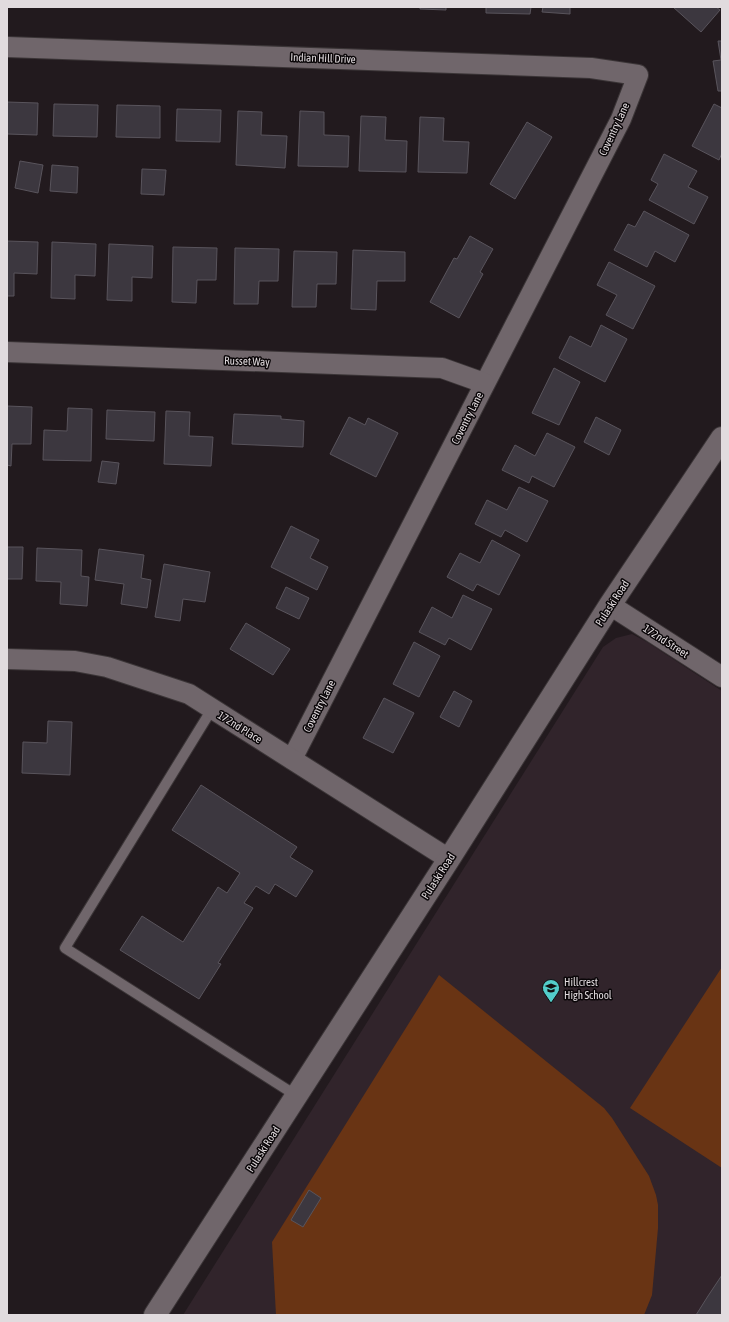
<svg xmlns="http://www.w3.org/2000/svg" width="729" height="1322" font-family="'Asap Condensed',sans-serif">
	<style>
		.built { fill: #31242b }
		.green { fill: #693414 }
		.building { fill: #3c373f; stroke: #59545c }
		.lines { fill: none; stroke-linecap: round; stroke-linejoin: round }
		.service-casing { stroke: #3b3537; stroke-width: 12 }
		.minor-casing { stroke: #3b3537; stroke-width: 22 }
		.secondary-casing { stroke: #3b3537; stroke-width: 24 }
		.service { stroke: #70666b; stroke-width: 10 }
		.minor { stroke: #70666b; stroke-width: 20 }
		.secondary { stroke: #70666b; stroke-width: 22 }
		.labels { text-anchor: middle; stroke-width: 3; stroke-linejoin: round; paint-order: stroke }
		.street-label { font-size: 11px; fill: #e1dbde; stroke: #0a0608 }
		.poi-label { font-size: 11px; fill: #e1dbde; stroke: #0a0608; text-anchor: start }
	</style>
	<rect width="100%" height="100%" fill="#221a1e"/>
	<path class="built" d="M632 634 647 642 722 691V1315H183L603 647 616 638Z"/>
	<g class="green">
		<path d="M722 967V1168L630 1108Z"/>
		<path d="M439 975 604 1108 612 1118 649 1176 656 1195 658 1205V1228L652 1295 644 1315H276L272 1242Z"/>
	</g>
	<g class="building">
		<path d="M420 7H446V10L420 9Z"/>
		<path d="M486 7H531L530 14 486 13Z"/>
		<path d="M543 7H570V14L542 12Z"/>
		<path d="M673 7H716L720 10 701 32Z"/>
		<path d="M718 41H722V91H718L713 61 721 60Z"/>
		<path d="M7 102 38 103 37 135 7 134Z"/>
		<path d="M54 104 98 105 97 137 53 136Z"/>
		<path d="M714 104 722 108V153L719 160 692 146Z"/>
		<path d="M117 105 160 106V138L116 137Z"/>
		<path d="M177 109 221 110 220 142 176 141Z"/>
		<path d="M238 111 262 112 261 135 287 136 285 168 236 165Z"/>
		<path d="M300 111 324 112V135L349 136 348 167 298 166Z"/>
		<path d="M361 116 386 117 385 140 407 141 406 172 359 171Z"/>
		<path d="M420 117 444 118 443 141 469 142 467 173 418 172Z"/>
		<path d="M527 122 552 137 515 199 490 184Z"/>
		<path d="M664 154 697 171 688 187 708 197 694 224 649 200 658 184 651 180Z"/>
		<path d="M20 161 43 165 38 193 15 188Z"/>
		<path d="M52 165 78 167 77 193 50 191Z"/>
		<path d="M142 169 166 170 164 195 141 194Z"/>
		<path d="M644 211 689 235 675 262 655 251 647 267 614 250 628 224 635 227Z"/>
		<path d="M470 236 493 249 480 272 483 274 459 318 430 302 454 258 457 259Z"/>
		<path d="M7 241 38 242 37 274 14 273V296H7Z"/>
		<path d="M52 242 96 244 95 276 75 275V299L51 298Z"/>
		<path d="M109 244 153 246 152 278 132 277V301L107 300Z"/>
		<path d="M173 247 217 248 216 280H197L196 303 172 302Z"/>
		<path d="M235 248 279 249 278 281H259L258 304H234Z"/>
		<path d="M353 250 405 252V281H377L376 310 351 309Z"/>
		<path d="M294 251 337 252 336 284H317L316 307H292Z"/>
		<path d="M609 262 655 286 633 329 606 315 617 295 597 285Z"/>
		<path d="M601 325 627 339 605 382 559 358 570 336 591 347Z"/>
		<path d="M554 368 580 382 559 425 532 413Z"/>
		<path d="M7 406 32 407 31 444H12L11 466 7 465Z"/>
		<path d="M68 408 92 409 91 461 43 460 44 430 67 431Z"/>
		<path d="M107 410 155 412 154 441 106 439Z"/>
		<path d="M166 411 190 412 189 436 213 437 211 466 164 464Z"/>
		<path d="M234 414 281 416V419L304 421 303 447 232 444Z"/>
		<path d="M349 417 365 425 368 418 398 433 376 477 330 454Z"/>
		<path d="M596 417 621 430 609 455 584 442Z"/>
		<path d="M547 433 575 447 554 487 532 476 529 483 502 470 515 445 535 456Z"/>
		<path d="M102 461 119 463 116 484 98 482Z"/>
		<path d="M519 487 548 501 527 542 505 530 501 537 475 524 487 500 507 510Z"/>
		<path d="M291 526 319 540 310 558 328 567 317 590 271 567Z"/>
		<path d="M492 540 520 555 499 595 477 584 473 591 447 577 460 553 480 563Z"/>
		<path d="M7 547H23L22 579H7Z"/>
		<path d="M37 548 82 550 81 576 89 577 87 606 60 604 61 582 36 581Z"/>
		<path d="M99 549 144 555 141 578 151 580 147 608 121 604 124 584 95 580Z"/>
		<path d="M164 564 210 572 205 602 183 599 180 621 155 617Z"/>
		<path d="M286 587 309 598 299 619 276 608Z"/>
		<path d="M463 595 492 609 471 650 449 638 445 645 419 632 432 607 452 618Z"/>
		<path d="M246 623 290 649 273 675 230 649Z"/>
		<path d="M414 642 440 656 419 697 393 684Z"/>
		<path d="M454 691 472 701 459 727 440 717Z"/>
		<path d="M384 698 414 713 393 753 363 738Z"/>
		<path d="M48 721 72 722 70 775 22 773 23 742 47 743Z"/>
		<path d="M201 785 297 847 290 857 313 871 296 897 275 884 269 894 256 886 244 903 253 908 218 963 221 964 199 999 120 950 142 916 183 942 218 887 227 893 240 873 172 830Z"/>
		<path d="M309 1190 321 1198 303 1227 291 1220Z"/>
		<path d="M722 1275V1315H696L708 1296Z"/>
	</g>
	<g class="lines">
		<defs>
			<path id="service" d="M212 709 65 948 297 1096"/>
			<g id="minor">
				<path d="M7 47 591 68 638 75 621 119 292 759"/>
				<path d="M7 352 442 368 484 383"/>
				<path d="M610 605 722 677"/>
				<path d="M7 659 75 661 107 667 189 694 449 859"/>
			</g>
			<path id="secondary" d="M155 1315 449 859 610 605 722 438"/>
		</defs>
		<use href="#service" class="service-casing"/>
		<use href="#minor" class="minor-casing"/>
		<use href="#secondary" class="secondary-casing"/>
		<use href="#service" class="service"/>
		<use href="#minor" class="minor"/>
		<use href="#secondary" class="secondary"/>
	</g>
	<defs>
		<symbol id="school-pin" viewBox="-11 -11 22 30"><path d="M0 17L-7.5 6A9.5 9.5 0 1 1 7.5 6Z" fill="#53cdca" stroke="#0a0608"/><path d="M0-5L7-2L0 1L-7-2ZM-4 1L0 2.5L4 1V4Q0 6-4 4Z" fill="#111"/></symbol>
	</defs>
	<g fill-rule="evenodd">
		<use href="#school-pin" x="541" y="978" width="20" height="27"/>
	</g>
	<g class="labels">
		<g class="street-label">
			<text transform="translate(323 58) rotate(2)" y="4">Indian Hill Drive</text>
			<text transform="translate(614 129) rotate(-65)" y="4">Coventry Lane</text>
			<text transform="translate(247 361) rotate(2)" y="4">Russet Way</text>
			<text transform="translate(467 418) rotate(-63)" y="4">Coventry Lane</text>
			<text transform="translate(612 603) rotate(-57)" y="4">Pulaski Road</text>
			<text transform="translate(666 641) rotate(33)" y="4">172nd Street</text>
			<text transform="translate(319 706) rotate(-63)" y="4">Coventry Lane</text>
			<text transform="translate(240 727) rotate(32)" y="4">172nd Place</text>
			<text transform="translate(438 876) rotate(-57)" y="4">Pulaski Road</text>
			<text transform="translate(263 1149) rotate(-57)" y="4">Pulaski Road</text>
		</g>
		<g class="poi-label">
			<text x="564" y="986">Hillcrest<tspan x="564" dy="13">High School</tspan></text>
		</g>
	</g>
	<rect width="729" height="1322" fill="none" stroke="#e1dbde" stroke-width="16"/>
</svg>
